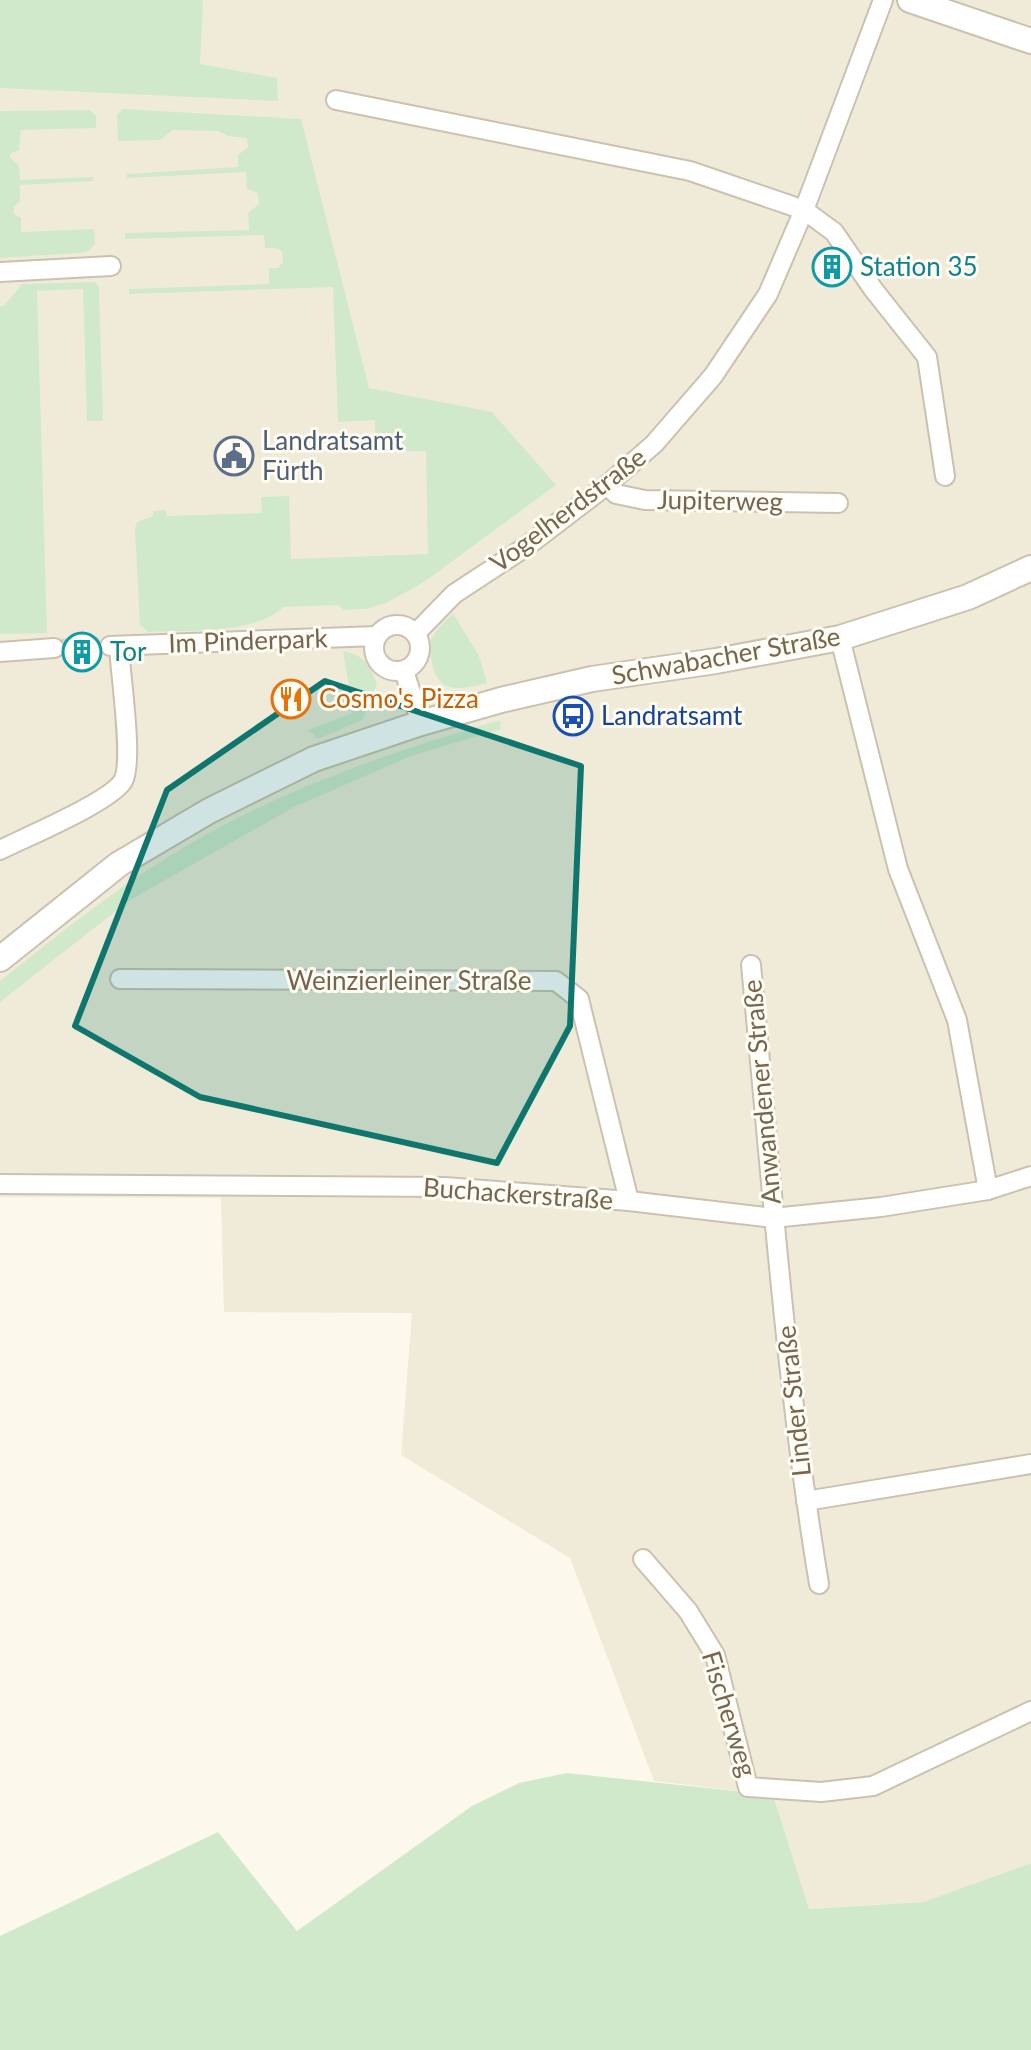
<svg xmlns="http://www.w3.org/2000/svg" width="1031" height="2050" font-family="Lato,sans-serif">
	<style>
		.residential { fill: #f0ebd8 }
		.green { fill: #d1e9cb }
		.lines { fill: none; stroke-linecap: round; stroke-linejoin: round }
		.minor-tunnel { stroke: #dad4c5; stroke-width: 18; stroke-dasharray: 18 9; stroke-linecap: butt }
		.minor-casing { stroke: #ccc1af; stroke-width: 22 }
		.tertiary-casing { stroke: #ccc1af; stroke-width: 28 }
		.minor { stroke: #fff; stroke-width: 18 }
		.tertiary { stroke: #fff; stroke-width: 24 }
		.marked { fill: #0f766e; fill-opacity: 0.2; stroke: #0f766e; stroke-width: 6; stroke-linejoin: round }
		.labels { text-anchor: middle; stroke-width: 6; stroke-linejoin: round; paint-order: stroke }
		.culture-label { font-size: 26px; fill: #0d838f; stroke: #fefcf3; text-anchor: start }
		.service-label { font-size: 26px; fill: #4e5e75; stroke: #fefcf3; text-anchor: start }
		.street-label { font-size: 26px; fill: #766650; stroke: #fefcf3 }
		.food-label { font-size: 26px; fill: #c56008; stroke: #fefcf3; text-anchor: start }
		.transit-label { font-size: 26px; fill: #164399; stroke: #fefcf3; text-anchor: start }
	</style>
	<rect width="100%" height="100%" fill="#fcf9ec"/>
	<path class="residential" d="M0 0H1031V1863L923 1902 808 1909 773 1795 654 1781 570 1558 401 1455 412 1313 224 1312 221 1198 0 1197Z"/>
	<g class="green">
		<path d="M0 0H203L200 64 277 78 278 101 0 88Z"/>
		<path d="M123 109 301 119 369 388 492 412 556 485 424 582 386 603 366 609 344 610 338 605 283 607C255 635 186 630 148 632L140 625 135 528 137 522 153 516V511L166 510 167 516 262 513 261 497 289 496 291 559 428 554 426 451 376 452 375 420 338 422 333 287 129 294V289L269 284V268H278L283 262 282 251 275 248H265L264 235 125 239V233L249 230 248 213 259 204 258 193 247 189 246 172 127 178V174L238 167V155L248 147 247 138 228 136 218 131 173 130 160 140 118 141 117 115Z"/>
		<path d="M89 110 96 115V128L21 130 19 150 10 154V158L19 165 20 180 93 177V181L20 185V202L14 206V214L21 218V232L94 229 95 244 89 251 79 253 0 258V111Z"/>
		<path d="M95 282 99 287 103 421H87L83 289 37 291 47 633 0 634V306H4L22 284Z"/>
		<path d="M453 613 479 656 487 683C463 689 438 696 432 663 431 656 428 645 432 638 436 629 447 620 453 613Z"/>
		<path d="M343 651C365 655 369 665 377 684L362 720 318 739 308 730 353 713Z"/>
		<path d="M500 720 501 729 411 756 294 807 130 900 0 1002V981C59 934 118 886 183 848 282 789 390 752 500 720Z"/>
		<path d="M567 1773 773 1795 809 1909 923 1902 1031 1863V2050H0V1936L218 1832 297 1931 472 1806 519 1783Z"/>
	</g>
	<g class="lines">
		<path class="minor-tunnel" d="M54 648 110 646"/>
		<defs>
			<g id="minor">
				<path d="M336 100 690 171 804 210 834 232 873 289 927 357 945 476"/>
				<path d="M0 272 111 266"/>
				<path d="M607 485 616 494 645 500 838 503"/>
				<circle cx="397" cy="648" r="23"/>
				<path d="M416 633 454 594 527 546 607 485 654 444 713 376 768 294 804 210 883 0"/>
				<path d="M840 638 898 869 957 1020 988 1190"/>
				<path d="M110 646 377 636"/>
				<path d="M0 652 54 648"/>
				<path d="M404 671 421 723"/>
				<path d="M0 850C26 837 110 802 123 781 134 762 120 673 119 646"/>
				<path d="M751 965C771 1172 785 1379 819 1584"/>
				<path d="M120 979 556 981 579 999 629 1201"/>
				<path d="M0 1184 445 1187 629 1201 773 1218 881 1207 988 1190 1031 1176"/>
				<path d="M806 1501 1031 1464"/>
				<path d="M643 1559 688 1611 715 1655 748 1787 821 1792 873 1786 1031 1711"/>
			</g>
			<g id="tertiary">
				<path d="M910 0 1031 41"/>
				<path d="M0 959 119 864 209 811 314 759 421 723 501 700 592 679 716 661 840 638 968 597 1031 568"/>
			</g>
		</defs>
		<use href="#minor" class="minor-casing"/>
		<use href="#tertiary" class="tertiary-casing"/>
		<use href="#minor" class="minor"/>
		<use href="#tertiary" class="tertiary"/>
	</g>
	<path class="marked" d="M325 681 581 766 570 1026 497 1163 200 1097 75 1026 167 790Z"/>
	<defs>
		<symbol id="building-ring" viewBox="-11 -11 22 22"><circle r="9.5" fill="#fefcf3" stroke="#0f9aa8" stroke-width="1.5"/><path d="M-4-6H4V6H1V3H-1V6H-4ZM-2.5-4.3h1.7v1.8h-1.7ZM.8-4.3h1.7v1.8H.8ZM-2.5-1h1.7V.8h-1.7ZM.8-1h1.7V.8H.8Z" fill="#0f9aa8"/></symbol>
		<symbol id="civic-ring" viewBox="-11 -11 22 22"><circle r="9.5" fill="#fefcf3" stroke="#5c6f8a" stroke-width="1.5"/><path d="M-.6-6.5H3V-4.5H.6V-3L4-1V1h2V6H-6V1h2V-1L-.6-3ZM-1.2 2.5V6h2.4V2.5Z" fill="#5c6f8a"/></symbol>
		<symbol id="restaurant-ring" viewBox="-11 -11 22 22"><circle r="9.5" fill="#fefcf3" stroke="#e8710a" stroke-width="1.5"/><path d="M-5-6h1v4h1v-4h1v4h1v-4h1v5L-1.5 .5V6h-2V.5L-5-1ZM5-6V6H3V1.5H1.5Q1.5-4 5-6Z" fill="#e8710a"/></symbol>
		<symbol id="bus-ring" viewBox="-11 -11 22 22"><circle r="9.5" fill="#fefcf3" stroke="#1a4fb4" stroke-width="1.5"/><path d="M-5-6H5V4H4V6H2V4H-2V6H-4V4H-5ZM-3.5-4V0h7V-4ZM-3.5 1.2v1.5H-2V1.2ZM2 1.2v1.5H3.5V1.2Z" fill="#1a4fb4"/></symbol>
	</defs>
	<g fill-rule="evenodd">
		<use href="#building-ring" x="810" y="245" width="44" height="44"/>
		<use href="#civic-ring" x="212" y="434" width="44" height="44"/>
		<use href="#building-ring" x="60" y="630" width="44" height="44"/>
		<use href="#restaurant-ring" x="269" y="677" width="44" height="44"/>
		<use href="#bus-ring" x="551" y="694" width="44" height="44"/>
	</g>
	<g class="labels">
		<g class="culture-label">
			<text x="860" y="276">Station 35</text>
			<text x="110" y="661">Tor</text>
		</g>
		<g class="service-label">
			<text x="262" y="450">Landratsamt<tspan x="262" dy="30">Fürth</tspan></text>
		</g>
		<g class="street-label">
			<text transform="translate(720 501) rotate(1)" y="9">Jupiterweg</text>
			<text transform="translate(568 510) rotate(-37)" y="9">Vogelherdstraße</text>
			<text transform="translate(248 641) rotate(-2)" y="9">Im Pinderpark</text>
			<text transform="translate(726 656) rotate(-10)" y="9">Schwabacher Straße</text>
			<text x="409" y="990">Weinzierleiner Straße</text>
			<text transform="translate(762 1092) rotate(-95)" y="9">Anwandener Straße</text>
			<text transform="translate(518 1194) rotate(4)" y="9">Buchackerstraße</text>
			<text transform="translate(794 1401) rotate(-96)" y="9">Linder Straße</text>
			<text transform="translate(729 1714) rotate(73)" y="9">Fischerweg</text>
		</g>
		<g class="food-label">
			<text x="319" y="708">Cosmo's Pizza</text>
		</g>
		<g class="transit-label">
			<text x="601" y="725">Landratsamt</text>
		</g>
	</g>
</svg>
